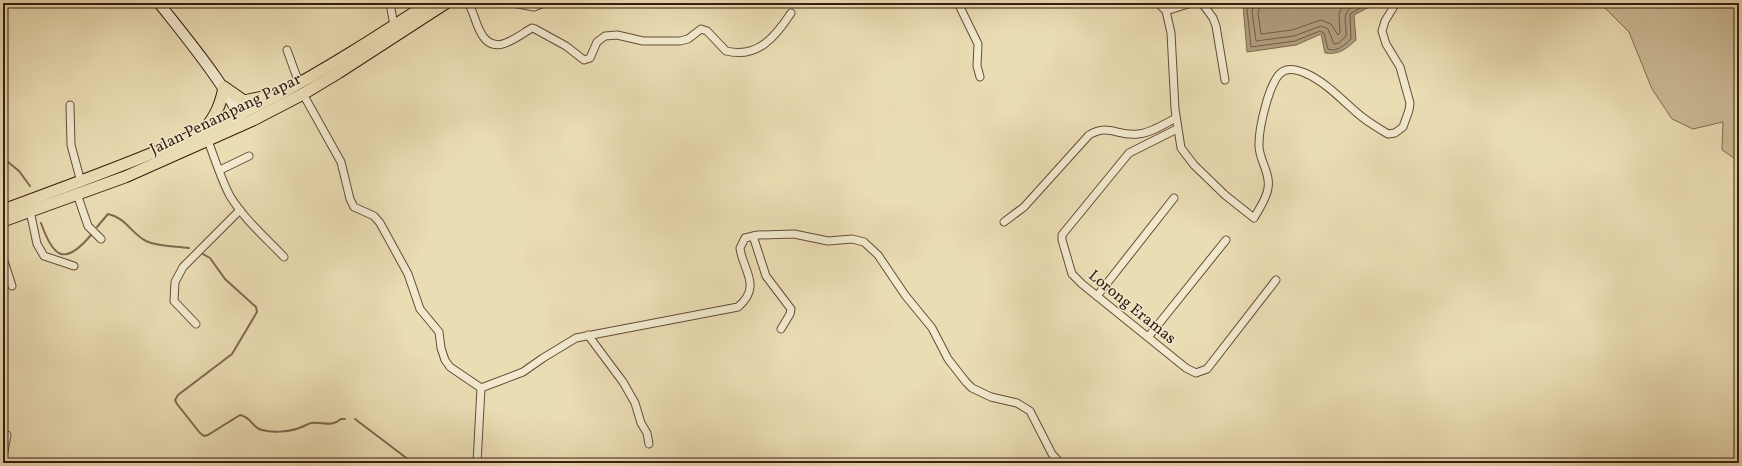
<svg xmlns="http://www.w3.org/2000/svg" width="1742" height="466" font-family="Vollkorn,serif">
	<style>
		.green { fill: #ccbb97; stroke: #826c52 }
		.water { fill: #ad9b7b; stroke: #7e684f }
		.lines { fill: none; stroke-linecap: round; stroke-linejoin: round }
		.shore { stroke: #725c44; stroke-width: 1 }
		.stream { stroke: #7e684f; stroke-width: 2 }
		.minor-casing { stroke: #644c37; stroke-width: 9 }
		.secondary-casing { stroke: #371c0e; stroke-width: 12 }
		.primary-casing { stroke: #371c0e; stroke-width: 13 }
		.minor { stroke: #f1e8ce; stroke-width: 7 }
		.secondary { stroke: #f1e8ce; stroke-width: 10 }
		.primary { stroke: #eadcb3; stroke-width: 11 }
		.labels { text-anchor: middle; stroke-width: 3; stroke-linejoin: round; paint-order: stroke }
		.street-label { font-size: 16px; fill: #371c0e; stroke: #f1e8ce }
	</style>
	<rect width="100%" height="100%" fill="#eadcb3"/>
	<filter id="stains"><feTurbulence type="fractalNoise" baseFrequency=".005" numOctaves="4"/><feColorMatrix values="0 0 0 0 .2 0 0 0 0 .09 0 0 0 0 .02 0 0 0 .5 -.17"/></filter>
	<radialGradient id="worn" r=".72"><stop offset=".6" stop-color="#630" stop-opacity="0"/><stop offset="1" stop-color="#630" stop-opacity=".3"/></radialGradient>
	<path class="green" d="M1600 3H1739V159L1734 158 1722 150 1723 122 1693 129 1672 119 1652 89 1629 32Z"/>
	<path class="water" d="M1254 3H1377L1354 15 1356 40C1346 49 1339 55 1325 53L1321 34 1296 45 1247 52 1243 5Z"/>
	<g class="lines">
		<g class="shore">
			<path d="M1250 3 1247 9 1251 47 1295 41 1320 31 1324 33 1328 49C1337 53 1345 44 1351 39L1350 14 1369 3"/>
			<path d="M1255 3 1252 11 1256 41 1294 36 1321 26 1328 29 1334 44 1339 43 1346 36C1347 19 1339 13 1358 3"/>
			<path d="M1261 3 1258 13 1261 34 1292 30 1321 20 1331 24 1338 35 1340 33 1339 13 1345 3"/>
		</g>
		<g class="stream">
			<path d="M3 158 19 171 30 186"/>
			<path d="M41 223C53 257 64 267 91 235"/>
			<path d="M97 227 108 214C125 217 132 234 146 241 159 247 175 246 189 248"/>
			<path d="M201 253 210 258 225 279 256 307 257 312 232 354 178 395 175 400 177 404 200 433 204 436 208 435 240 415C252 417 252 428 262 430 272 433 289 432 299 428 303 427 307 424 311 423 322 421 331 428 341 419H345"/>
			<path d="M355 419 413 463"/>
		</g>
		<defs>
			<g id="minor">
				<path d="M390 3 394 26"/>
				<path d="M468 3C474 12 475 22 480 31 493 59 516 37 532 28L535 29 566 46 584 60 590 58 597 42 605 36 617 35 643 41H680L688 39 701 29 707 31 726 51C758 59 776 36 791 13"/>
				<path d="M513 3 534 7 544 3"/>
				<path d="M958 3 978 44 977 66 980 77"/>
				<path d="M1158 3 1166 11 1171 33 1175 109 1181 148 1194 165 1225 195 1254 218C1259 209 1267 198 1268 188 1271 173 1258 159 1259 144 1259 128 1269 81 1282 72 1289 67 1298 70 1305 73 1324 81 1340 98 1356 112 1366 121 1376 127 1388 134L1395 133 1403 127 1409 110 1410 103 1400 67 1386 44 1382 31 1385 21 1396 3"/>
				<path d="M1202 3 1213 18 1216 26 1225 80"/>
				<path d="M1166 11 1191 3"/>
				<path d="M287 50 299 83"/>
				<path d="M303 94 341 162 350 199 354 207 374 216 380 223 408 274 420 309 439 332 441 348 445 360 450 367 481 388 477 463"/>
				<path d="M70 105 71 145 81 182"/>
				<path d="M1177 129 1129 153 1066 230 1062 235V240L1072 274 1082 284 1186 368 1196 373 1207 369 1276 280"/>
				<path d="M208 141C215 159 221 179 230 196 244 219 266 238 284 257"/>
				<path d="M220 170 249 156"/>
				<path d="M77 194 88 226 101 239"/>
				<path d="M30 211 37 244 44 256 74 266"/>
				<path d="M1004 222 1024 207 1089 135C1109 123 1118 137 1138 134 1151 133 1164 124 1176 118"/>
				<path d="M753 236 766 276 791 309 790 314 781 329"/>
				<path d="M3 258 12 286"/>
				<path d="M1097 296 1174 198"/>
				<path d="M196 324 174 301 175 282 183 267 240 210"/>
				<path d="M588 335 623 382 635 403 641 423 647 433 649 444"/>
				<path d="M1149 336 1226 240"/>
				<path d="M481 388 523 372 543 358 576 338 738 307C763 286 742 269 740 248L745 238 758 235 794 234 828 241 852 239 864 242 878 255 905 295 932 328 948 359 966 382 972 388 991 397 1017 403 1030 411 1052 454 1060 463"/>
				<path d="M3 456 7 435"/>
			</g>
			<path id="secondary" d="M159 3C175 24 241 102 239 123"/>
			<g id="primary">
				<path d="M205 129C216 115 221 104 224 87L244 101 263 97"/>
				<path d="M3 210C95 176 187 143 274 97 327 69 378 36 429 3"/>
				<path d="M3 221 125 177 253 120 303 94 338 73 446 3"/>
			</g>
		</defs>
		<use href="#minor" class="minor-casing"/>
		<use href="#secondary" class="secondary-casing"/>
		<use href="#primary" class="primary-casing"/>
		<use href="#minor" class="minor"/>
		<use href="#secondary" class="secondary"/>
		<use href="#primary" class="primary"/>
	</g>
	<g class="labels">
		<g class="street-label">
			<text transform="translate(225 113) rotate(-26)" y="6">Jalan Penampang Papar</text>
			<text transform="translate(1133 306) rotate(39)" y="6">Lorong Eramas</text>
		</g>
	</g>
	<rect width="1742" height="466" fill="none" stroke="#eadcb3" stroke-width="16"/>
	<rect x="4" y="4" width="1734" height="458" fill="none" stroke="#371c0e" stroke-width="2"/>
	<rect x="8" y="8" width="1726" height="450" fill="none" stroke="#371c0e"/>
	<rect width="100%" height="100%" filter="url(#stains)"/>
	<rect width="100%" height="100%" fill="url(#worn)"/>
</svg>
